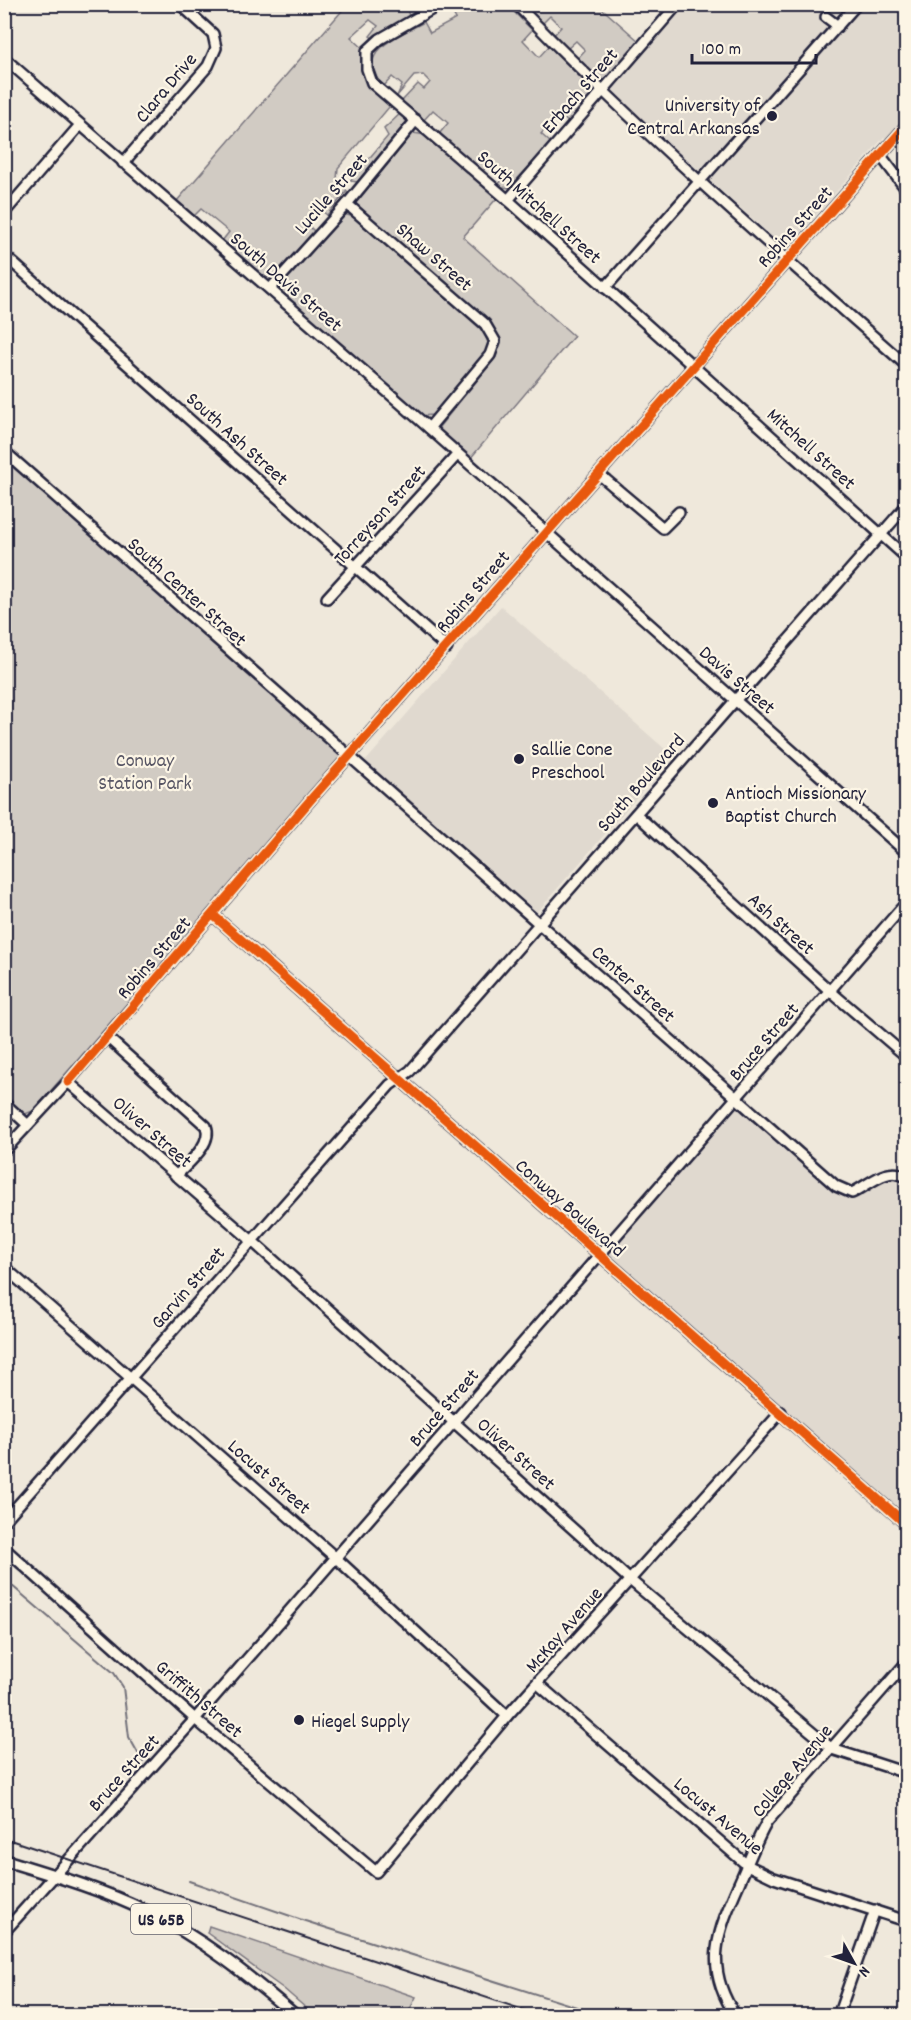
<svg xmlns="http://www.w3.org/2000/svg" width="911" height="2020" font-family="Dekko,sans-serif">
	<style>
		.built { fill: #e0d9cf }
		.green { fill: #d1cbc3; stroke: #7a767f; stroke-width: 1.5 }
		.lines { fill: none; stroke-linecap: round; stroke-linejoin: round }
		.stream { stroke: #716f79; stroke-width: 2 }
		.minor-casing { stroke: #22223b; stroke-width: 14 }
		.major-casing { stroke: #22223b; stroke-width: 15 }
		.minor { stroke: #fcf5e5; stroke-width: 9 }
		.major { stroke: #fcf5e5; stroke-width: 10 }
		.rail { stroke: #22223b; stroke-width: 2 }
		.cycleway-casing { stroke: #fcf5e5; stroke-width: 13 }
		.cycleway { stroke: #e8590c; stroke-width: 9 }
		.poi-dot { fill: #22223b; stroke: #fcf5e5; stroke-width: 2 }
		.labels { text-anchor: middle; stroke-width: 4.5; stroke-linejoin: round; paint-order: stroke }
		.shield { fill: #fcf5e5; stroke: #63616e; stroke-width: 1.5 }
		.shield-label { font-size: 18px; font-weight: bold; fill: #22223b }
		.street-label { font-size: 20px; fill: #22223b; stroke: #fcf5e5 }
		.poi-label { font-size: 20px; fill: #22223b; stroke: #fcf5e5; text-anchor: start }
		.park-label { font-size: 20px; fill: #575564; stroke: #fcf5e5 }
	</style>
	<rect width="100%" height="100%" fill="#efe8db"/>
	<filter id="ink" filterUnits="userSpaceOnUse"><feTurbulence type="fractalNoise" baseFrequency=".0167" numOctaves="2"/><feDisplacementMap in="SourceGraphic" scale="12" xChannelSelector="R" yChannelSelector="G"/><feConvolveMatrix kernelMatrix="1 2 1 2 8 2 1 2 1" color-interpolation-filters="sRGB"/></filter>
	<g filter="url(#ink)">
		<g class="built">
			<path d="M683 5H906V155L884 137 789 246 784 247 610 91 612 86Z"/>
			<path d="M501 606 673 756 537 912 365 762Z"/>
			<path d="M736 1098 852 1192 903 1175 906 1178V1525L599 1255Z"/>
		</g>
		<g class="green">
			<path d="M347 5H434L419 14 414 5 406 8 410 18 374 39 370 36 378 26 370 20 351 37 365 50C358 91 377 80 390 106L338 168 337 179 347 191 327 215 317 207 305 222 314 231 274 278 263 277 222 241 229 232 201 209 193 217 176 202Z"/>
			<path d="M456 5H507L532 30 523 40 539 57 549 46 591 88V95L568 122 558 114 541 134 551 143 509 188 497 186 507 174 492 161 482 172 439 134 448 123 433 110 424 120 402 101 418 84 424 89 430 82 423 75 414 76 397 96 402 85 392 77 384 86C349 54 401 35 424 22L430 33 456 19 450 8Z"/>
			<path d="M521 5H598L640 42 607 79C594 83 585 67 577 59L585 50 576 41 567 49 553 36 561 27 550 16 541 25Z"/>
			<path d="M402 112 407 116 406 126 358 182 350 181 388 136 384 129Z"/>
			<path d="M413 133 426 135 497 198 463 237 574 336 469 460 440 433 439 427 496 357C501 344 498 334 490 323L355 203Z"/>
			<path d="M344 214 354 217 484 332 488 343 486 355 433 415 420 416 280 292 281 283Z"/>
			<path d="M5 459 340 754 341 759 33 1111 25 1114 5 1098Z"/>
			<path d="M209 1926 416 1997 407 2015H314L284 1989 207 1933Z"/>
		</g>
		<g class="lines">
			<g class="stream">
				<path d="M4 1579 114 1673 123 1687 129 1737 143 1762"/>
				<path d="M189 1881 305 1921 605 2016"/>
			</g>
			<defs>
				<g id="minor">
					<path d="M441 4 380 39 367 51V69L372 83 508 200 906 557"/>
					<path d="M516 4C640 132 773 248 906 365"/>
					<path d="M826 17 838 26"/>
					<path d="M4 58 429 428 906 852"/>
					<path d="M881 156 906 189"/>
					<path d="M123 163 208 66 216 48 213 34 180 4"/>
					<path d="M508 200 678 4"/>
					<path d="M347 204 485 324 495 341 490 355 429 428"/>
					<path d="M4 213 80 125"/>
					<path d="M4 255 447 648"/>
					<path d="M605 288 857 4"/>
					<path d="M270 289 347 204 416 120"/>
					<path d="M4 451 836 1186 852 1193C869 1185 888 1165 906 1177"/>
					<path d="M599 474 663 528 679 512"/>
					<path d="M327 598 458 454"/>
					<path d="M636 814 830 991 906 1056"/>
					<path d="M213 915 906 1524"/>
					<path d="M107 1037 206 1126C213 1144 188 1163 176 1176"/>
					<path d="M68 1082 251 1240 630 1580 832 1749 906 1773"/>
					<path d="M4 1103 28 1125"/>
					<path d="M4 1151 68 1082 313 797 906 126"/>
					<path d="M4 1267 336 1558 507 1716"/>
					<path d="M4 1521 390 1085 410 1071 906 506"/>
					<path d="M4 1548 195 1719 376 1872 507 1716 781 1412"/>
					<path d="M538 1684 747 1865 774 1878 906 1921"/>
					<path d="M4 1932 195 1719 906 903"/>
					<path d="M736 2016C702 1966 718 1931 740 1881 749 1861 756 1841 767 1822L906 1663"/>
					<path d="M838 2016 875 1910"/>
				</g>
				<path id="major" d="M4 1860C53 1875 101 1889 146 1911 201 1937 250 1977 296 2016"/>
			</defs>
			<use href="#minor" class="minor-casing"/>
			<use href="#major" class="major-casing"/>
			<use href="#minor" class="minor"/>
			<use href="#major" class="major"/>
			<path class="rail" d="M4 1838 542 2016"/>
			<defs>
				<g id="cycleway">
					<path d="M213 915 906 1524"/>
					<path d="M68 1082 313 797 906 126"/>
				</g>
			</defs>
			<use href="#cycleway" class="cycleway-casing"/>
			<use href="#cycleway" class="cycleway"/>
		</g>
	</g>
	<g class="poi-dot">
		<circle cx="772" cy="116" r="6"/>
		<circle cx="519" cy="759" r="6"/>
		<circle cx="713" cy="803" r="6"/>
		<circle cx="299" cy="1720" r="6"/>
	</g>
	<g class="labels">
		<rect class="shield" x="131" y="1904" width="60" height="30" rx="4.5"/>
		<g class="shield-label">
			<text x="161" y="1925">US 65B</text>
		</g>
		<g class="street-label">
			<text transform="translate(165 87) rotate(-50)" y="7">Clara Drive</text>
			<text transform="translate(579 90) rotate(-49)" y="7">Erbach Street</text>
			<text transform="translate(330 193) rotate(-49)" y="7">Lucille Street</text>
			<text transform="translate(540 206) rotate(42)" y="7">South Mitchell Street</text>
			<text transform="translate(794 226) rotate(-48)" y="7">Robins Street</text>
			<text transform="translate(435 256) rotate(41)" y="7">Shaw Street</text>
			<text transform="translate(287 281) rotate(41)" y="7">South Davis Street</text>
			<text transform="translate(238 438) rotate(42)" y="7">South Ash Street</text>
			<text transform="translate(812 448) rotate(42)" y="7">Mitchell Street</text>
			<text transform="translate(379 514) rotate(-48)" y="7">Torreyson Street</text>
			<text transform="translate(188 591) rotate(42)" y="7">South Center Street</text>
			<text transform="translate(472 591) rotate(-49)" y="7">Robins Street</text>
			<text transform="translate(738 679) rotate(41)" y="7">Davis Street</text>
			<text transform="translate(640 782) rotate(-49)" y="7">South Boulevard</text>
			<text transform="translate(782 923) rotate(42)" y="7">Ash Street</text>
			<text transform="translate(153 957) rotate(-49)" y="7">Robins Street</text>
			<text transform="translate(634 983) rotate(42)" y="7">Center Street</text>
			<text transform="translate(763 1041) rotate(-49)" y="7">Bruce Street</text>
			<text transform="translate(153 1131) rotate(41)" y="7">Oliver Street</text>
			<text transform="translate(571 1207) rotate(41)" y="7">Conway Boulevard</text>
			<text transform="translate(187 1287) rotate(-49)" y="7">Garvin Street</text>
			<text transform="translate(443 1407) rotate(-49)" y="7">Bruce Street</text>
			<text transform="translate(517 1453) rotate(42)" y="7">Oliver Street</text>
			<text transform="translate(270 1476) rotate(41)" y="7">Locust Street</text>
			<text transform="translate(563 1629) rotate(-49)" y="7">McKay Avenue</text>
			<text transform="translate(200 1698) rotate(41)" y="7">Griffith Street</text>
			<text transform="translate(791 1770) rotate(-50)" y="7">College Avenue</text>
			<text transform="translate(123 1772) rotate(-48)" y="7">Bruce Street</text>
			<text transform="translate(719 1815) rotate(40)" y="7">Locust Avenue</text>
		</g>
		<g class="poi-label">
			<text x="760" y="111" text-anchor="end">University of<tspan x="760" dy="23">Central Arkansas</tspan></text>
			<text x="531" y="755">Sallie Cone<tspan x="531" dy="23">Preschool</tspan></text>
			<text x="725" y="799">Antioch Missionary<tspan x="725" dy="23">Baptist Church</tspan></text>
			<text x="311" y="1727">Hiegel Supply</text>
		</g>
		<g class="park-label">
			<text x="145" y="766">Conway<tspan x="145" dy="23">Station Park</tspan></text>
		</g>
	</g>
	<rect width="911" height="2020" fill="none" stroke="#fcf5e5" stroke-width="24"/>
	<rect x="12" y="12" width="887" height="1996" fill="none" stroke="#22223b" stroke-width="2" filter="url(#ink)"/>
	<g transform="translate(854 1963) rotate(130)" stroke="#fcf5e5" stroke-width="4.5" paint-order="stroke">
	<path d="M0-4.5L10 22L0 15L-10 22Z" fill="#22223b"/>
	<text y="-9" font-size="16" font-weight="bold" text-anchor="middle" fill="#22223b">N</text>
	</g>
	<path d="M692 54v9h124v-9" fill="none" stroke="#22223b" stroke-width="3"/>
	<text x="701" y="54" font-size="18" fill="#22223b" stroke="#fcf5e5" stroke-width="4.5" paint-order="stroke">100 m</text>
</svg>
